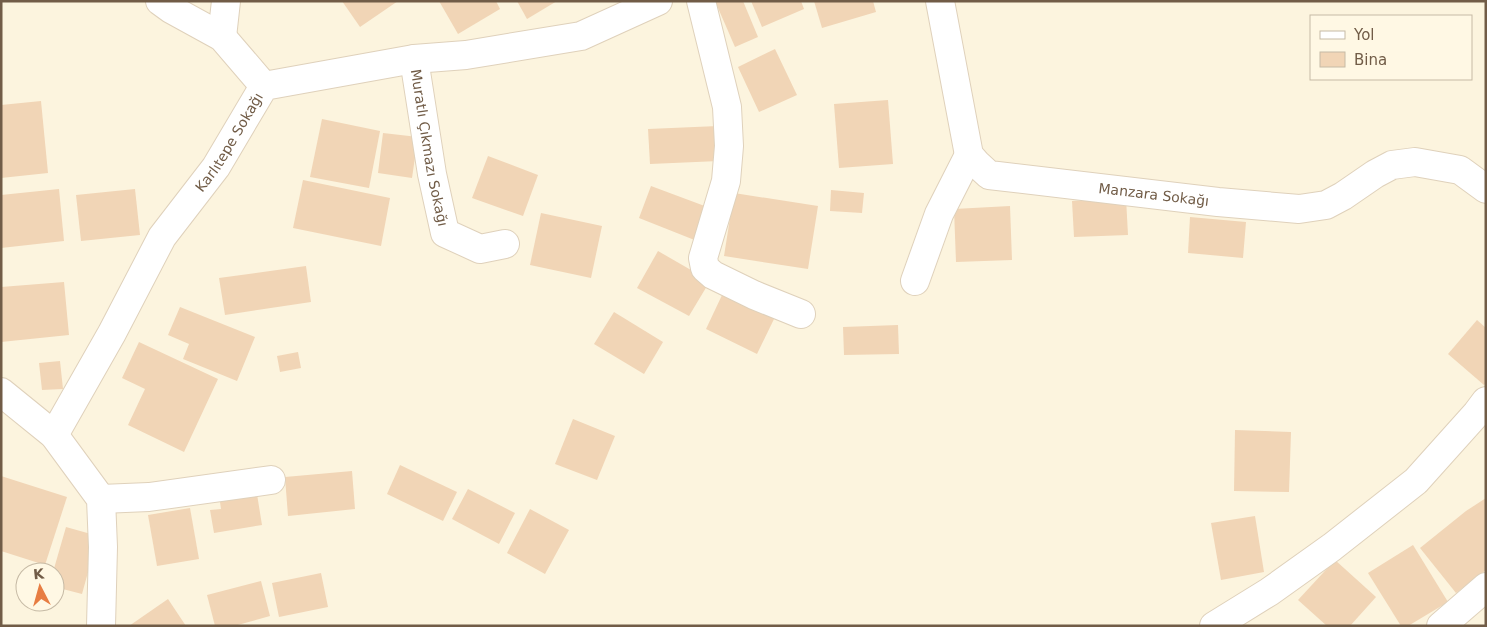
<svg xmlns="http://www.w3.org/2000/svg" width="1487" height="627" font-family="'DejaVu Sans',sans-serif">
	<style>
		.building { fill: #f1d5b6 }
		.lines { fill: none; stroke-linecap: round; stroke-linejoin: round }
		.street-casing { stroke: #dfd1bb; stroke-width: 30 }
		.street { stroke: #fff; stroke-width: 28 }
		.labels { text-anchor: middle; stroke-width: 4; stroke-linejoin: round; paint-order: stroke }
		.street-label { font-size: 14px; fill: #715c47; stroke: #fff8e4 }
	</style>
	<rect width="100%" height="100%" fill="#fcf4de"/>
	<g class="building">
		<path d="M342 1H398L360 27Z"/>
		<path d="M439 1H496L500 9 458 34Z"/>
		<path d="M517 1H557L527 19Z"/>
		<path d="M715 1H743L758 37 735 47Z"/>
		<path d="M751 1H801L804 9 762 27Z"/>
		<path d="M814 1H873L876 12 822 28Z"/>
		<path d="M775 49 797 95 759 112 738 67Z"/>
		<path d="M888 100 893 164 839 168 834 104Z"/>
		<path d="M41 101 48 173 1 178V105Z"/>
		<path d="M322 119 380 131 369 188 310 177Z"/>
		<path d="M718 126 719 161 650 164 648 129Z"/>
		<path d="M383 133 418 137 412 178 378 173Z"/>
		<path d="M488 156 538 175 523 216 472 198Z"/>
		<path d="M303 180 390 198 381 246 293 228Z"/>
		<path d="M651 186 710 208 697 241 639 218Z"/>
		<path d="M59 189 64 241 1 248V195Z"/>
		<path d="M135 189 140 235 81 241 76 195Z"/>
		<path d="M831 190 864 193 862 213 830 211Z"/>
		<path d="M734 193 818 206 808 269 724 256Z"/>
		<path d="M1126 198 1128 235 1074 237 1072 201Z"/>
		<path d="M1010 206 1012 260 956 262 954 209Z"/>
		<path d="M541 213 602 226 591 278 530 265Z"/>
		<path d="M1190 217 1246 222 1243 258 1188 253Z"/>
		<path d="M658 251 710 281 689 316 637 288Z"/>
		<path d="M306 266 311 302 225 315 219 278Z"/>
		<path d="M64 282 69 335 1 342V287Z"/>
		<path d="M723 293 775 317 757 354 706 329Z"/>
		<path d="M180 307 255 337 237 381 183 359 189 344 168 335Z"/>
		<path d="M614 312 663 342 644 374 594 344Z"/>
		<path d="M1477 320 1486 328V383L1484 385 1448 354Z"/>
		<path d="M898 325 899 354 844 355 843 327Z"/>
		<path d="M139 342 218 379 184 452 128 425 145 389 122 378Z"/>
		<path d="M298 352 301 368 280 372 277 356Z"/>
		<path d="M60 361 63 389 42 390 39 363Z"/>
		<path d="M573 419 615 436 597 480 555 464Z"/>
		<path d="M1235 430 1291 432 1289 492 1234 491Z"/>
		<path d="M400 465 457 492 443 521 387 494Z"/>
		<path d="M352 471 355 509 288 516 285 477Z"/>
		<path d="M1 476 67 497 45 565 1 551Z"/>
		<path d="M256 488 262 525 214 533 210 510 221 509 219 495Z"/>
		<path d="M468 489 515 513 499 544 452 519Z"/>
		<path d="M1486 498V570L1456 593 1420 548 1466 511Z"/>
		<path d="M190 508 199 559 157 566 148 515Z"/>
		<path d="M530 509 569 530 545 574 507 553Z"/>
		<path d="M1255 516 1264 572 1221 580 1211 523Z"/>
		<path d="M66 527 98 536 82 594 55 587V572H53Z"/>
		<path d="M1413 545 1448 602 1408 626H1401L1368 573Z"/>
		<path d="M1335 560 1376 597 1350 626H1327L1298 600Z"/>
		<path d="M321 573 328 607 279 617 272 583Z"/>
		<path d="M261 581 270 616 234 626H215L207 595Z"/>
		<path d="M168 599 186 626H129Z"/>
	</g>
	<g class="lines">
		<defs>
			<g id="street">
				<path d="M160 1 171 9 222 37 264 86"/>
				<path d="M701 1 727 107 729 146 726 181 703 258 705 268 713 275 754 295 801 314"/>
				<path id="s1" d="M940 1 969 155 976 163 989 175 1218 202 1299 209 1326 205 1343 196 1375 174 1392 165 1415 162 1460 170 1486 189"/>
				<path d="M222 37 226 1"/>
				<path id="s2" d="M414 59 432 174 445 233 480 249 505 244"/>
				<path d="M915 281 939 214 969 155"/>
				<path d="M1 392 54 435 101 499 103 547 101 626"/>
				<path id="s3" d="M54 435 112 333 162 237 216 167 264 86 414 59 466 55 581 36 658 1"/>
				<path d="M101 499 149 497 271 480"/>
				<path d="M1214 626 1269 592 1332 547 1416 481 1477 413 1486 401"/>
				<path d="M1441 626 1486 587"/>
			</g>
		</defs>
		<use href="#street" class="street-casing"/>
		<use href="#street" class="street"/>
	</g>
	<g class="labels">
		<g class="street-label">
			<text dy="5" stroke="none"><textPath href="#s3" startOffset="342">Karlıtepe Sokağı</textPath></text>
			<text dy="5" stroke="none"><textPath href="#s2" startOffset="90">Muratlı Çıkmazı Sokağı</textPath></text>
			<text dy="5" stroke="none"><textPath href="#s1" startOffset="351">Manzara Sokağı</textPath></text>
		</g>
	</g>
	<rect width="1487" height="627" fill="none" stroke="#715c47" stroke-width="5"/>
	<rect x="1310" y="15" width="162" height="65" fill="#fff8e4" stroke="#c6baa5"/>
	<rect x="1320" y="31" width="25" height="8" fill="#ffffff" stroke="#c6baa5"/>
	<text x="1354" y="40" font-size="15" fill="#715c47">Yol</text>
	<rect x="1320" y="52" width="25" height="15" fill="#f1d5b6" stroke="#c6baa5"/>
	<text x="1354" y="65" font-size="15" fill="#715c47">Bina</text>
	<g transform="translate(40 587) rotate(354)"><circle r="24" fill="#fff8e4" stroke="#c6baa5"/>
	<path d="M0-4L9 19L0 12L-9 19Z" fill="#e77d42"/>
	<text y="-8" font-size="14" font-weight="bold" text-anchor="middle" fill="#715c47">K</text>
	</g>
</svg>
